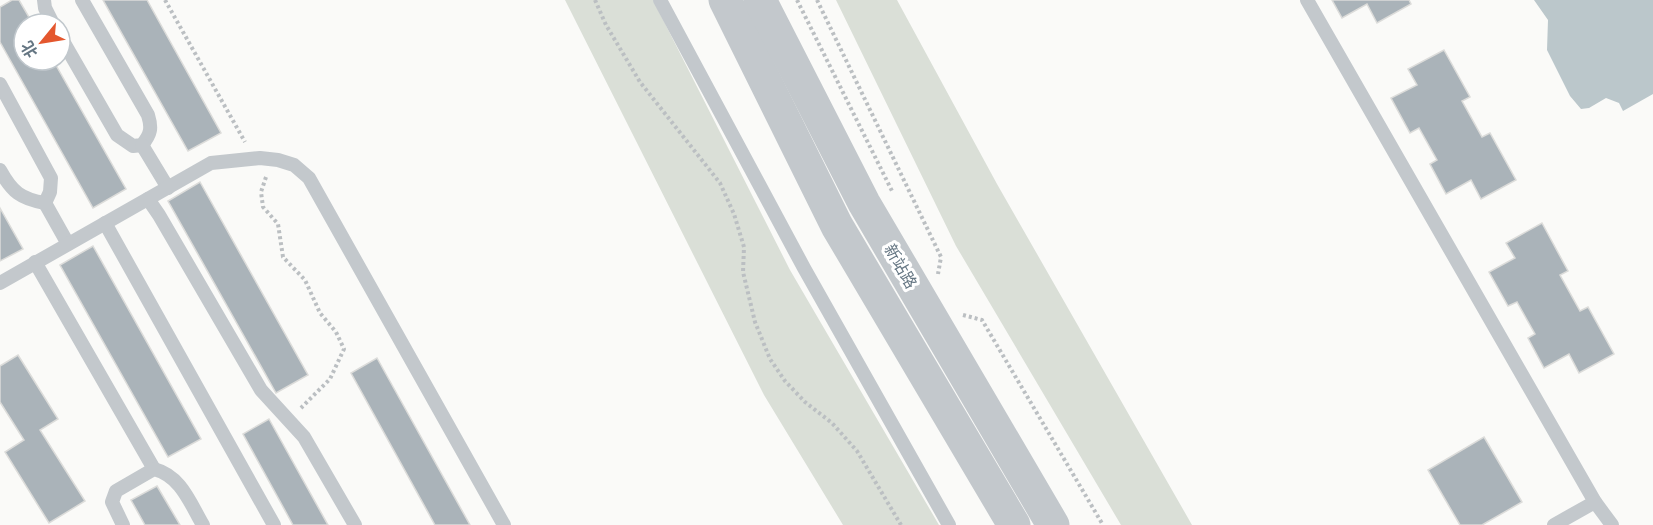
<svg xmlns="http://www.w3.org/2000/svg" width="1653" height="525" font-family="'DejaVu Sans','Noto Sans SC',sans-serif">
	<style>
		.green { fill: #dadfd7 }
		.water { fill: #bbc7cb }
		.building { fill: #aab3b9; stroke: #dcdcda; stroke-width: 1.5 }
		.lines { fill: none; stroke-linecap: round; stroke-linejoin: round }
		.path { stroke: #bbbfc2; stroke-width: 4; stroke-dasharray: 3 3; stroke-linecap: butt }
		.service { stroke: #c3c8cc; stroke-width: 14 }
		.tertiary { stroke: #c3c8cc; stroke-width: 33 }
		.labels { text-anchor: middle; stroke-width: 6; stroke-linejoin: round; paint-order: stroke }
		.street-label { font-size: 16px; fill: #657683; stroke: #fff }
	</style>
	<rect width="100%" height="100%" fill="#fafaf8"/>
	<g class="green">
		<path d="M565 0H653L790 270 939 525H843L764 395Z"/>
		<path d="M836 0H897L997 184 1192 525H1121L956 246Z"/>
	</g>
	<path class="water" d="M1534 0H1653V94L1623 111 1619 103 1606 98 1589 108 1581 109 1570 96 1547 50 1548 20Z"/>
	<g class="building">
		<path d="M12 0H19L33 24H24V60H53L126 189 93 208 0 42V7Z"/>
		<path d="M103 0H147L221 133 188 151Z"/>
		<path d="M1332 0H1409L1411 4 1377 23 1367 4 1342 18Z"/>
		<path d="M1444 50 1470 97 1462 101 1482 137 1490 133 1516 180 1481 199 1471 180 1446 194 1430 164 1437 160 1419 128 1410 133 1391 98 1417 85 1408 69Z"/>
		<path d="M200 182 308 375 276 393 168 201Z"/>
		<path d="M0 208 23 249 0 261Z"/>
		<path d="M1542 223 1568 271 1560 275 1580 311 1588 307 1614 354 1579 373 1569 354 1544 368 1528 338 1535 334 1517 302 1508 306 1489 272 1515 258 1506 243Z"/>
		<path d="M93 246 201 439 168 457 60 265Z"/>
		<path d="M18 355 58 419 40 430 85 501 49 523 5 452 24 440 0 402V366Z"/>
		<path d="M377 358 470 525H435L351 373Z"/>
		<path d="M269 419 328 525H293L243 434Z"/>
		<path d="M1484 437 1522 502 1482 525H1460L1428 470Z"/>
		<path d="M157 486 180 525H145L131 500Z"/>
	</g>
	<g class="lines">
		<g class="path">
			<path d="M165 0 245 142"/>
			<path d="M595 0 606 25 640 82 720 183 734 214 744 247 743 272 755 322 770 359 785 381 805 402 832 423 857 451 901 525"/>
			<path d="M797 0 893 193"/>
			<path d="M817 0 941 257 938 274"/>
			<path d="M266 177 261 192 263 207 278 224 283 257 305 280 320 313 336 332 344 349 330 379 301 408"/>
			<path d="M963 315 982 320 1103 525"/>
		</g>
		<g class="service">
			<path d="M44 0 45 8 53 24"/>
			<path d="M660 0 804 268 949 525"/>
			<path d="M1307 0 1595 502 1612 525"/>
			<path d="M60 36 117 135 133 146 142 145C151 134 152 128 148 115L82 0"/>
			<path d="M0 84 51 178 50 192 45 203"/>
			<path d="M142 145 168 188"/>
			<path d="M0 170C12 192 21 199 45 203"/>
			<path d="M148 199 159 215 261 390 304 437 355 525"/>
			<path d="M45 203 68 244"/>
			<path d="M105 223 274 525"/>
			<path d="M35 262 154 469"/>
			<path d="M0 283 211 163 260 158 278 160 294 165 309 178 504 525"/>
			<path d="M123 525 112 502 116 491 154 469C181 476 190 503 203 525"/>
			<path d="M1554 525 1595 502"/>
		</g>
		<g class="tertiary">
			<path d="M725 0 837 226 1014 525"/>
			<path d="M760 0 864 203 1053 525"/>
		</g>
	</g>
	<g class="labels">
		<g class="street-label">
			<text transform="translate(901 266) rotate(60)" y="6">新站路</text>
		</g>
	</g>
	<g transform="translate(42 42) rotate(240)"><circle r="28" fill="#ffffff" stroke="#c1c8cd" stroke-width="1.5"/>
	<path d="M0-4.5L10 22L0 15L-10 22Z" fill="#e4572e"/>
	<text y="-9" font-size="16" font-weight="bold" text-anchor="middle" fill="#657683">北</text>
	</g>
</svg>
